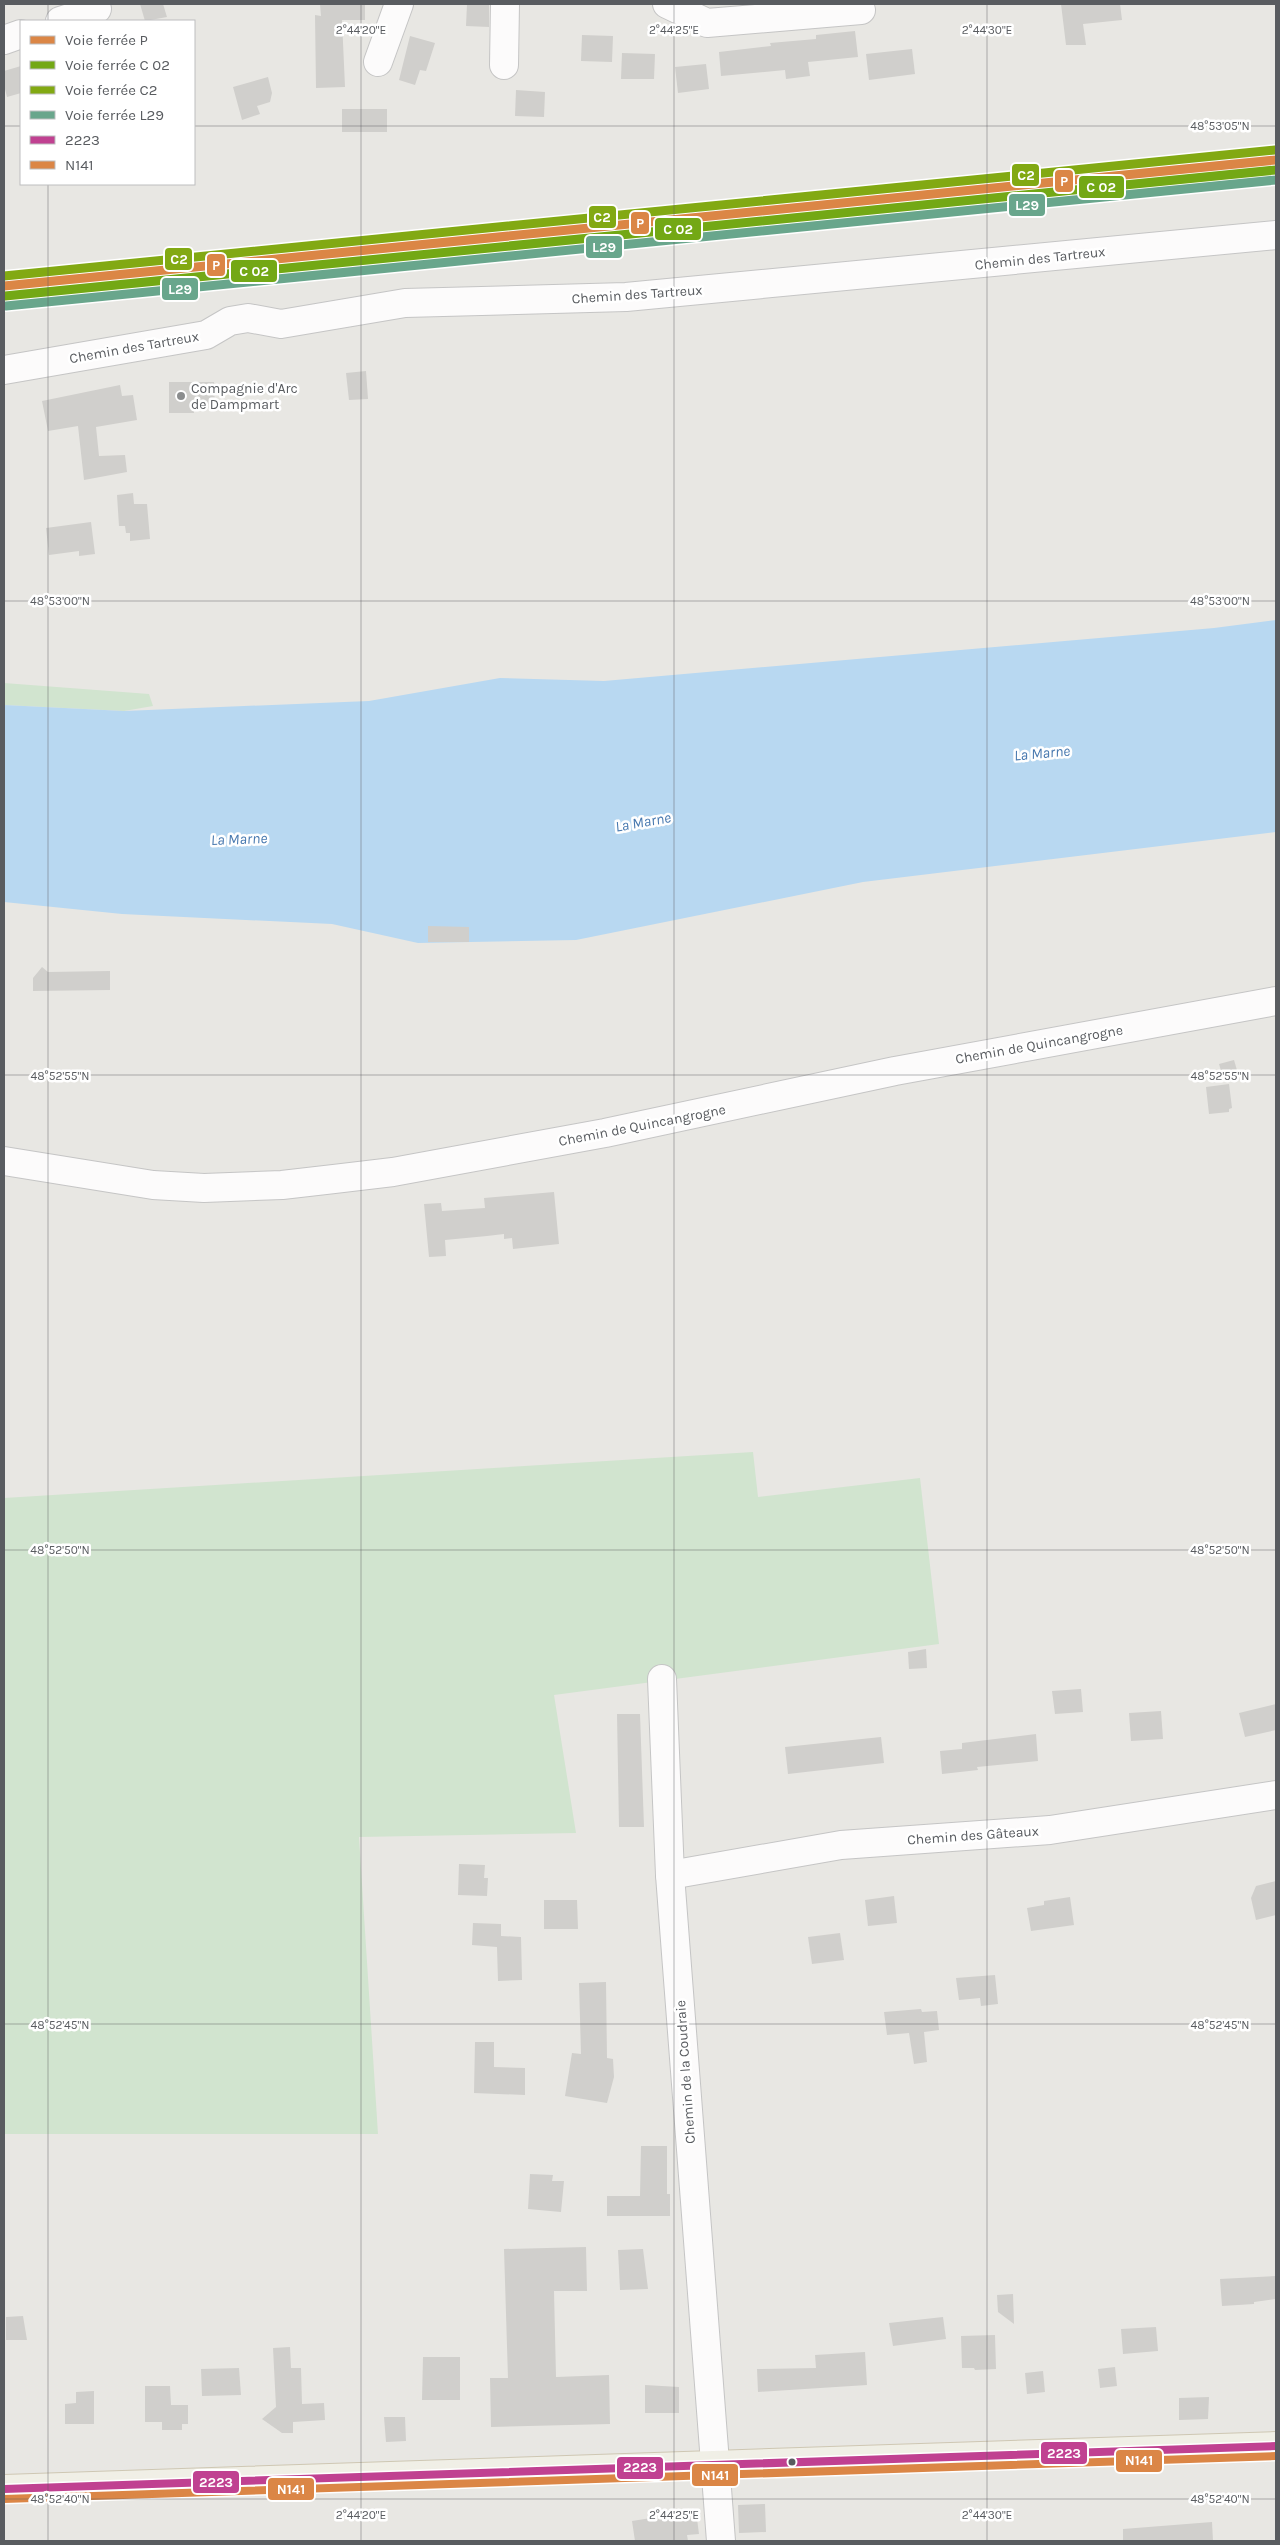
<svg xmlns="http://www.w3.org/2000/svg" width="1280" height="2545" font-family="Karla,sans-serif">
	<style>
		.green { fill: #d1e4cf }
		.water { fill: #b8d8f1 }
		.building { fill: #d0cfcc }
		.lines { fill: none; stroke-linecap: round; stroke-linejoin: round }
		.minor-casing { stroke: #c5c5c5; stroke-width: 30 }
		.major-casing { stroke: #cec7b3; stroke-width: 30 }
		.minor { stroke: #fcfbfb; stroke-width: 28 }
		.major { stroke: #f0efe6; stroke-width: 28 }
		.bus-1-casing { stroke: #fff; stroke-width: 11 }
		.bus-2-casing { stroke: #fff; stroke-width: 11 }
		.bus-1 { stroke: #c04191; stroke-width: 8 }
		.bus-2 { stroke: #db8646; stroke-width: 8 }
		.rail-1-casing { stroke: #fff; stroke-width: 12 }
		.rail-2-casing { stroke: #fff; stroke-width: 12 }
		.rail-3-casing { stroke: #fff; stroke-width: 12 }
		.rail-4-casing { stroke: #fff; stroke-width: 12 }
		.rail-1 { stroke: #db8646; stroke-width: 9 }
		.rail-2 { stroke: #73a815; stroke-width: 9 }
		.rail-3 { stroke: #82a913; stroke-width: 9 }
		.rail-4 { stroke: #69a68c; stroke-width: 9 }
		.ticks { fill: none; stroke: #595c60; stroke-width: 1; stroke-opacity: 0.45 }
		.poi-dot { fill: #8b8d8e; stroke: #fff; stroke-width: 2 }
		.bus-dot { fill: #595c60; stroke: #fff; stroke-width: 2 }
		.labels { text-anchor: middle; stroke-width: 5; stroke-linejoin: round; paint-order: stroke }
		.street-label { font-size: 14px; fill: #595c60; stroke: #fff }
		.poi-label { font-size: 14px; fill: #595c60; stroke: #fff; text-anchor: start }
		.water-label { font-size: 15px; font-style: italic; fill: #4778af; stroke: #fff }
		.ticks-label { font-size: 12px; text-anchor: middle; fill: #595c60; stroke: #fff; stroke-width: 5; stroke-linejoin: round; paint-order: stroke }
		.line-badge { stroke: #fff; stroke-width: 2 }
		.badge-label { font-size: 14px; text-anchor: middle; font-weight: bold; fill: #fff }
	</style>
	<rect width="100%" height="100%" fill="#e8e7e3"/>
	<g class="green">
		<path d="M4 683 149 694 153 706 124 711 4 705Z"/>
		<path d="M753 1452 758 1497 920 1478 939 1644 554 1695 576 1833 359 1837 378 2134H4V1498Z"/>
	</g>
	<path class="water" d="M1276 620V832L863 882 576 940 418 943 332 924 122 914 4 902V705L124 711 369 701 500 678 604 681 1214 628Z"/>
	<g class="building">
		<path d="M140 4H163L167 17 145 21Z"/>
		<path d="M320 4H365V20H342L345 87 316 88 315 15 321 16Z"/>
		<path d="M467 4H489V27L466 26Z"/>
		<path d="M1061 4H1120L1122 20 1083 24 1086 45H1066Z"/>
		<path d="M855 31 858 57 808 62 810 76 786 79 785 70 721 76 719 52 771 46 770 43 816 39V35Z"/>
		<path d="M582 35 613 36 612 62 581 61Z"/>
		<path d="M410 36 435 43 426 71 420 70 415 85 399 80Z"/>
		<path d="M912 49 915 74 869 80 866 54Z"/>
		<path d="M622 53 655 54 654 79H621Z"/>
		<path d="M706 64 709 89 678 93 675 67Z"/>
		<path d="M21 66V93L7 97 4 85V71Z"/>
		<path d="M268 77 272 93 270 102 257 106 260 114 242 120 233 87Z"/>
		<path d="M516 90 545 92 544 117 515 116Z"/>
		<rect x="342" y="109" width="45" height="23"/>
		<path d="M366 371 368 399 349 400 346 373Z"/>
		<path d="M169 382H214L215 408 194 409V413H169Z"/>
		<path d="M120 385 122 396 133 395 137 420 96 427 99 456 125 455 127 472 84 480 78 426 48 431 42 401Z"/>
		<path d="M133 493 134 504H147L150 539 130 541V533H126L125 526H119L117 495Z"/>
		<path d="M91 522 95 554 79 556V551L49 555 46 528Z"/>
		<path d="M428 926 469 927V942H428Z"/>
		<path d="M42 967 48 972 110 971V990L33 991V978Z"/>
		<path d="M1234 1060 1239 1077 1224 1081 1219 1064Z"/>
		<path d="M1229 1084 1232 1108 1229 1109V1112L1209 1114 1206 1087Z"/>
		<path d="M554 1192 559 1244 513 1249 512 1238 504 1239V1234L487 1236 445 1240 446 1256 429 1257 424 1204 441 1203 442 1211 485 1208 484 1198Z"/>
		<path d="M926 1649 927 1668 909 1669 908 1652Z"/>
		<path d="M1081 1689 1083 1712 1055 1714 1052 1691Z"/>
		<path d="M1276 1704V1730L1245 1737 1239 1713Z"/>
		<path d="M1161 1711 1163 1739 1131 1741 1129 1713Z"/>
		<path d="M617 1714H640L644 1827H619Z"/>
		<path d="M1036 1734 1038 1761 977 1767 978 1770 942 1774 940 1751 962 1749V1743Z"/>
		<path d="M881 1737 884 1763 788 1774 785 1747Z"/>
		<path d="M459 1864 485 1865 484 1878H488L487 1896 458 1895Z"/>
		<path d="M1276 1881V1915L1256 1920 1251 1898 1256 1886Z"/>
		<path d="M894 1896 897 1923 868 1926 865 1900Z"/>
		<path d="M1070 1897 1074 1925 1031 1931 1027 1908 1044 1905V1901Z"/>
		<path d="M544 1900H577L578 1929H544Z"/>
		<path d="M473 1923 501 1924V1936L521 1937 522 1980 498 1981 497 1947 472 1945Z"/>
		<path d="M840 1933 844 1960 812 1964 808 1937Z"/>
		<path d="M995 1975 998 2004 981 2006 980 1998 959 2000 956 1978Z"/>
		<path d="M606 1982 607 2058 613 2059 614 2077 607 2103 565 2096 572 2053 581 2054 579 1983Z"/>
		<path d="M921 2009 922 2012 937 2011 939 2030 924 2032 927 2062 914 2064 909 2033 887 2035 884 2012Z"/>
		<path d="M475 2042H494V2067L525 2068V2095L474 2093Z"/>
		<path d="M641 2146H667V2194H670V2216H607V2196H640Z"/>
		<path d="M530 2174 553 2175 552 2181H564L561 2212 528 2209Z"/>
		<path d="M586 2247 587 2291H554L556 2377 609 2375 610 2424 491 2427 490 2378H508L504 2249Z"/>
		<path d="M643 2249 648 2289 620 2290 618 2250Z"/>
		<path d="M1276 2276V2299L1254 2302V2304L1222 2306 1220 2279Z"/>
		<path d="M1013 2294 1014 2324 998 2312 997 2295Z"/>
		<path d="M23 2316 27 2340H6V2317Z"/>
		<path d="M943 2317 946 2339 893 2346 889 2323Z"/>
		<path d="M1156 2327 1158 2351 1123 2354 1121 2329Z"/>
		<path d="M995 2335 996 2369 975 2370 974 2368H962L961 2336Z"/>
		<path d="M290 2347 291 2368H301L302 2404 324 2403 325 2420 293 2422V2433H282L262 2419 276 2407 273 2348Z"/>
		<path d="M865 2352 867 2385 758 2392 757 2369 816 2368 815 2355Z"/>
		<path d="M423 2357H460V2400H422Z"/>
		<path d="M1115 2367 1117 2386 1100 2388 1098 2369Z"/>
		<path d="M239 2368 241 2395 202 2396 201 2369Z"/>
		<path d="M1043 2371 1045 2392 1027 2394 1025 2373Z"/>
		<path d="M645 2385 679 2387V2413H645Z"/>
		<path d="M145 2386H170L171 2405H188V2424H182V2430H162V2422H145Z"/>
		<path d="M94 2391V2424H65V2404L76 2403V2392Z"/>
		<path d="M1209 2397 1208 2419 1179 2420V2398Z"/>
		<path d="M384 2417H405L406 2441 386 2442Z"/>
		<path d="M765 2504 766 2532 739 2533 738 2505Z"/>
		<path d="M696 2511 699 2534 687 2535 688 2541H635L632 2521Z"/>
		<path d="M1212 2522 1213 2541H1123V2529Z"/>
	</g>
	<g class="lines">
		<defs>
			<g id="minor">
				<path d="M667 4 707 23 861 10"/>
				<path d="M60 21 97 9"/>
				<path d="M4 40 21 34"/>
				<path d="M378 62 399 4"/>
				<path d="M504 65 505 4"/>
				<path d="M4 370 206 335 230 321 248 318 281 324 405 303 626 297 1276 235"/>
				<path d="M4 1161 153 1185 204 1188 282 1185 334 1179 393 1172 605 1133 895 1071 1276 1001"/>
				<path d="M662 1679 670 1875 721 2541"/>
				<path d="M670 1875 841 1845 1050 1830 1276 1795"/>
			</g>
			<path id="major" d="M4 2489 1276 2446"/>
		</defs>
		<use href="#minor" class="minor-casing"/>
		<use href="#major" class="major-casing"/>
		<use href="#minor" class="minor"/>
		<use href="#major" class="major"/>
		<defs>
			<path id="bus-1" d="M4 2489 1276 2446"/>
			<path id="bus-2" d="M4 2499 1276 2456"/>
		</defs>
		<use href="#bus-1" class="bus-1-casing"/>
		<use href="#bus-2" class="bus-2-casing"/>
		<use href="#bus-1" class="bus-1"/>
		<use href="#bus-2" class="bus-2"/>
		<defs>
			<path id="rail-1" d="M4 286 1276 160"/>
			<path id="rail-2" d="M5 296 1276 170"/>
			<path id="rail-3" d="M4 276 1275 150"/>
			<path id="rail-4" d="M6 306 1276 180"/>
		</defs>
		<use href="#rail-1" class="rail-1-casing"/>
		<use href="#rail-2" class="rail-2-casing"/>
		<use href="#rail-3" class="rail-3-casing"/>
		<use href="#rail-4" class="rail-4-casing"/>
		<use href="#rail-1" class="rail-1"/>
		<use href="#rail-2" class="rail-2"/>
		<use href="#rail-3" class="rail-3"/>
		<use href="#rail-4" class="rail-4"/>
	</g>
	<path class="ticks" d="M48 4V21M361 4V2541M674 4V2541M987 4V2541M4 126H21M194 126H1276M48 184V2541M4 601H1276M4 1075H1276M4 1550H1276M4 2024H1276M4 2499H1276"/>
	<circle class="poi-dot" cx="181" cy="396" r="5"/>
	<circle class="bus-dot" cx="792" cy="2462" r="4.5"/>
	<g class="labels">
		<g class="street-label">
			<text transform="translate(1040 258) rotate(-6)" y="5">Chemin des Tartreux</text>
			<text transform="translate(637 294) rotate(-4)" y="5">Chemin des Tartreux</text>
			<text transform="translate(134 347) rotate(-10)" y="5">Chemin des Tartreux</text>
			<text transform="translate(1039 1044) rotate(-10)" y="5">Chemin de Quincangrogne</text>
			<text transform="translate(642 1125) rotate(-11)" y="5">Chemin de Quincangrogne</text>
			<text transform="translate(973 1835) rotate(-4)" y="5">Chemin des Gâteaux</text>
			<text transform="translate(685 2072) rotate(-94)" y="5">Chemin de la Coudraie</text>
		</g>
		<g class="poi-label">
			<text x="191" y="393">Compagnie d'Arc<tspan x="191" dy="16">de Dampmart</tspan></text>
		</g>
		<g class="water-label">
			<text transform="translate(1042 753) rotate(-5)" y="5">La Marne</text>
			<text transform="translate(643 822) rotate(-10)" y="5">La Marne</text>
			<text transform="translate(239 839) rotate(-2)" y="5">La Marne</text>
		</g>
	</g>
	<g class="ticks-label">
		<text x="361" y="34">2°44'20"E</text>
		<text x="674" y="34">2°44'25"E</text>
		<text x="987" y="34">2°44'30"E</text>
		<text x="1220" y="130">48°53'05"N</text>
		<text x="60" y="605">48°53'00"N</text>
		<text x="1220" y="605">48°53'00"N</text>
		<text x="60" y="1080">48°52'55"N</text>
		<text x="1220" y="1080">48°52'55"N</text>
		<text x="60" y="1554">48°52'50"N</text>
		<text x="1220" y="1554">48°52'50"N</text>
		<text x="60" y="2029">48°52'45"N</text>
		<text x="1220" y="2029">48°52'45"N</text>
		<text x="60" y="2503">48°52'40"N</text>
		<text x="1220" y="2503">48°52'40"N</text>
		<text x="361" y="2519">2°44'20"E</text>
		<text x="674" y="2519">2°44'25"E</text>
		<text x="987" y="2519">2°44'30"E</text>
	</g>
	<g class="line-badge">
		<rect x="1011" y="163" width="29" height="24" rx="5" fill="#82a913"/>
		<rect x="1054" y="169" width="20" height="24" rx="5" fill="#db8646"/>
		<rect x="1078" y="175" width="47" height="24" rx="5" fill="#73a815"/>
		<rect x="1008" y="193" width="38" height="24" rx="5" fill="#69a68c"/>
		<rect x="588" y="205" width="29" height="24" rx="5" fill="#82a913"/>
		<rect x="630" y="211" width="20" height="24" rx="5" fill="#db8646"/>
		<rect x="654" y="217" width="48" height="24" rx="5" fill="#73a815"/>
		<rect x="585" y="235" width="38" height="24" rx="5" fill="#69a68c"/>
		<rect x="164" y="247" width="29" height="24" rx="5" fill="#82a913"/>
		<rect x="206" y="253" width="20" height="24" rx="5" fill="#db8646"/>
		<rect x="230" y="259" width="48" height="24" rx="5" fill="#73a815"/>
		<rect x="161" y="277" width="38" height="24" rx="5" fill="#69a68c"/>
		<rect x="1040" y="2441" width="48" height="24" rx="5" fill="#c04191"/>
		<rect x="1115" y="2449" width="48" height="24" rx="5" fill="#db8646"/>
		<rect x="616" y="2456" width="48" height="24" rx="5" fill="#c04191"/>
		<rect x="691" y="2463" width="48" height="24" rx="5" fill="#db8646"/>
		<rect x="192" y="2470" width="48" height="24" rx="5" fill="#c04191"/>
		<rect x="267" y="2477" width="48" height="24" rx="5" fill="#db8646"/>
	</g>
	<g class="badge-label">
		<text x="1026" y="180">C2</text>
		<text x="1064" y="186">P</text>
		<text x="1101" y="192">C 02</text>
		<text x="1027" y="210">L29</text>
		<text x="602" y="222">C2</text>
		<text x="640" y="228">P</text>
		<text x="678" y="234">C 02</text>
		<text x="604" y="252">L29</text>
		<text x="179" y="264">C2</text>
		<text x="216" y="270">P</text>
		<text x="254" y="276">C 02</text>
		<text x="180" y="294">L29</text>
		<text x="1064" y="2458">2223</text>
		<text x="1139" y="2465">N141</text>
		<text x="640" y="2472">2223</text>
		<text x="715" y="2480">N141</text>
		<text x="216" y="2487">2223</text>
		<text x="291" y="2494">N141</text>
	</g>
	<rect width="1280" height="2545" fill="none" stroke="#595c60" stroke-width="10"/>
	<rect x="20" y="20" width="175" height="165" fill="#ffffff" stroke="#bdbebf"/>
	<rect x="30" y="36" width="25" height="8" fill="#db8646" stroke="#bdbebf"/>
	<text x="65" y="45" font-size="15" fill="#595c60">Voie ferrée P</text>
	<rect x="30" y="61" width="25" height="8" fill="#73a815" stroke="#bdbebf"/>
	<text x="65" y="70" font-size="15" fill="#595c60">Voie ferrée C 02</text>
	<rect x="30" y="86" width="25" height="8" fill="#82a913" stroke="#bdbebf"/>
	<text x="65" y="95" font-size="15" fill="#595c60">Voie ferrée C2</text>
	<rect x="30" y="111" width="25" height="8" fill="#69a68c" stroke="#bdbebf"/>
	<text x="65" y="120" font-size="15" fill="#595c60">Voie ferrée L29</text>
	<rect x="30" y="136" width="25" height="8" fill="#c04191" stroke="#bdbebf"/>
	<text x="65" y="145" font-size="15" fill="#595c60">2223</text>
	<rect x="30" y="161" width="25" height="8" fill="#db8646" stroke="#bdbebf"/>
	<text x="65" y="170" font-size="15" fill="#595c60">N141</text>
</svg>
